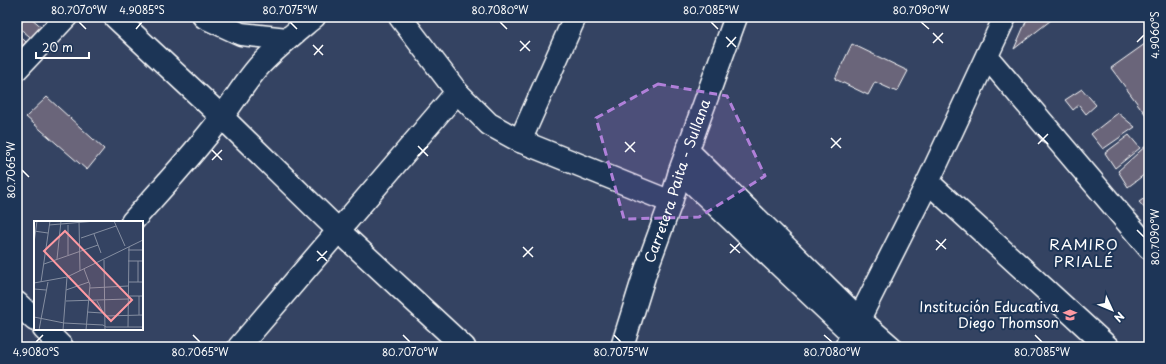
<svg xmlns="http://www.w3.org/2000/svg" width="1166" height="364" font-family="'Playpen Sans',sans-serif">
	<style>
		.building { fill: #6b657a; stroke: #fff }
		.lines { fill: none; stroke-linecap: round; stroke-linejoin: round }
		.minor-casing { stroke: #fff; stroke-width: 25 }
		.major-casing { stroke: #fff; stroke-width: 25 }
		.minor { stroke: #1d3557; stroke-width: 22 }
		.major { stroke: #1d3557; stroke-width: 22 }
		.marked { fill: #b080d9; fill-opacity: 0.2; stroke: #b080d9; stroke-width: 3; stroke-dasharray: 8 5; stroke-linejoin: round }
		.ticks { fill: none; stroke: #fff; stroke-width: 1.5 }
		.labels { text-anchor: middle; stroke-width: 4; stroke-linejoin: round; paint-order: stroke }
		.street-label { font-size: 14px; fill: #fff; stroke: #1d3557 }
		.poi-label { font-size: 14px; fill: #fff; stroke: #1d3557; text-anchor: end }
		.neighbourhood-label { font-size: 15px; letter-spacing: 1px; fill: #fff; stroke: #1d3557 }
		.inset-road { fill: none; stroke: #858ea1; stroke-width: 1 }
		.view { fill: #ff9aa2; fill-opacity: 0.15; stroke: #ff9aa2; stroke-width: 2 }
		.inset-edge { fill: none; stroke: #fff; stroke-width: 2 }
		.neatline { fill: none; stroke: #fff; stroke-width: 1.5 }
		.ticks-label { font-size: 10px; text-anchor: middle; fill: #fff }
	</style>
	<rect width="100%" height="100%" fill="#344362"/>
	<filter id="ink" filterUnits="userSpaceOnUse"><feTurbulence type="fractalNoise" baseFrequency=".025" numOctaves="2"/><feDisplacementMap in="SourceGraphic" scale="8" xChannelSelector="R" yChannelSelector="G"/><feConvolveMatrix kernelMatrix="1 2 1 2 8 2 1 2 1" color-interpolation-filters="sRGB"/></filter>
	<g filter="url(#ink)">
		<g class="building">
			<path d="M26 17H30L44 29 34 40 18 27Z"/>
			<path d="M1028 17H1055L1014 49Z"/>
			<path d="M17 33 27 43 17 53Z"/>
			<path d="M1149 41V113L1146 115 1111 68Z"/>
			<path d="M852 44 908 71 897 92 875 82 868 95 835 79Z"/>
			<path d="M1082 89 1096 105 1086 114 1079 105 1073 110 1065 100Z"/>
			<path d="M47 97 104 149 87 170 26 117Z"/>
			<path d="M1118 113 1135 127 1103 149 1091 134Z"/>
			<path d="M1129 135 1140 148 1115 168 1105 153Z"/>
			<path d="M1149 143V171L1128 187 1118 171Z"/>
			<path d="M1149 195V213L1139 202Z"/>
		</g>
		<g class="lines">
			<defs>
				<g id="minor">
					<path d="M115 17 222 117 339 231 464 347"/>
					<path d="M204 17 241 34 287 39"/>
					<path d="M400 17 457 92 489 124 520 141 671 202"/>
					<path d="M987 57 1149 248"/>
					<path d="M17 69 66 17"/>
					<path d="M520 141 575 17"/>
					<path d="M687 150 859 319 891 347"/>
					<path d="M680 171 866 347"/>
					<path d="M928 182 1108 347"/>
					<path d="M132 222C162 188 194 154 221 118 235 100 246 80 261 64 277 47 296 32 314 17"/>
					<path d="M17 303 35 320"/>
					<path d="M44 329 62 347"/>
					<path d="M239 347 457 92"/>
					<path d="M846 347 859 319 928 182 1005 17"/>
				</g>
				<g id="major">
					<path id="s1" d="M622 347 646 270 671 202 680 171 736 17"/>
				</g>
			</defs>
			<use href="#minor" class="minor-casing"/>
			<use href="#major" class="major-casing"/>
			<use href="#minor" class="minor"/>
			<use href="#major" class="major"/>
		</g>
	</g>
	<path class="marked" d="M658 84 727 96 765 176 699 217 624 219 596 118Z"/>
	<path class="ticks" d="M79 22 86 29M290 22 297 29M500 22 507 29M711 22 718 29M921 22 929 29M136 29 142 22M933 33 943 43M726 37 736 47M520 41 530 51M1137 42 1144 35M933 43 943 33M313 45 323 55M727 47 736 37M520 51 530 41M314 55 323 45M1038 134 1048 144M831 138 841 148M625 142 635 152M1038 144 1048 134M418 146 428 156M831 148 841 138M212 150 222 160M625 152 635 142M418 156 428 146M212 160 222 150M22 170 29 177M1137 230 1144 237M936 240 946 249M730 244 740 253M523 247 533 257M936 250 946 239M317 251 327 261M730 253 740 243M523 257 533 247M317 261 327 251M193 335 200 342M403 335 410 342M614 335 621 342M824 335 832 342M1035 335 1042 342M36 342 43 335"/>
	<defs>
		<symbol id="school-bare" viewBox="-9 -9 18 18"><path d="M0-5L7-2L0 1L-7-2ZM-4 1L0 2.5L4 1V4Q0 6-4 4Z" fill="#ff9aa2" stroke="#1d3557" stroke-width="2.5" paint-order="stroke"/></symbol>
	</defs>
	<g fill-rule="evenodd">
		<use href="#school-bare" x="1060" y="305" width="20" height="20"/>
	</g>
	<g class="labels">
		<g class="street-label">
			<text dy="5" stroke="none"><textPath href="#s1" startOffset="175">Carretera Paita - Sullana</textPath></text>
		</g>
		<g class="poi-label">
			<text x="1059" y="312">Institución Educativa<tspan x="1059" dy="16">Diego Thomson</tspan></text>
		</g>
		<g class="neighbourhood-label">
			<text x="1084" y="250">RAMIRO<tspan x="1084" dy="17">PRIALÉ</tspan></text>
		</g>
	</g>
	<g transform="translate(34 221)">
		<rect width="109" height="109" fill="#344362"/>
		<path class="inset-road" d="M45 0 46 50M80 0 91 25M15 4 62 0M34 4V34M0 10 14 12M60 13 67 32M47 17 82 5M0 22 3 0M94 29H109M23 38 27 0M70 39 71 109M94 40H109M104 40V61M10 43 64 24M50 48 56 64 52 109M7 61 16 0M94 61H109M0 62 33 56 109 19M56 67 94 65M0 68 12 69M32 69 55 61M94 75H109M105 75V94M32 80 94 78M63 80 71 95 109 94M53 91 68 92M0 96 30 102 69 104 72 106H109M94 106 95 26M5 109 14 61M29 109 33 56"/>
		<path class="view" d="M31 10 98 79 77 100 10 30Z"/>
		<rect width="109" height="109" class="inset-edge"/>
	</g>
	<rect width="1166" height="364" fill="none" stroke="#1d3557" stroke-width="44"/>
	<g transform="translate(1112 310) rotate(134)" stroke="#1d3557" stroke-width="3" paint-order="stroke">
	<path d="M0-3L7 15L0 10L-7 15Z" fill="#ffffff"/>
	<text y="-6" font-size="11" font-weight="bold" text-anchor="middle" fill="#ffffff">N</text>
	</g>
	<path d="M36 52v6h53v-6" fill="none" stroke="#ffffff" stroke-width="2"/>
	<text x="42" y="52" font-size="12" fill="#ffffff" stroke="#1d3557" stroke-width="3" paint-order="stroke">20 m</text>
	<rect x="22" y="22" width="1122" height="320" class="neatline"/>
	<g class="ticks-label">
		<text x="79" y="14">80.7070°W</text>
		<text x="142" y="14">4.9085°S</text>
		<text x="290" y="14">80.7075°W</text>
		<text x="500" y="14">80.7080°W</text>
		<text x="711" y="14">80.7085°W</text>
		<text x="921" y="14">80.7090°W</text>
		<text transform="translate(1155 35) rotate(-90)" y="4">4.9060°S</text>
		<text transform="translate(11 170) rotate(-90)" y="4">80.7065°W</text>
		<text transform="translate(1155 237) rotate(-90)" y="4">80.7090°W</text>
		<text x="36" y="356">4.9080°S</text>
		<text x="200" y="356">80.7065°W</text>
		<text x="410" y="356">80.7070°W</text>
		<text x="621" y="356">80.7075°W</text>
		<text x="832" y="356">80.7080°W</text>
		<text x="1042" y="356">80.7085°W</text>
	</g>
</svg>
